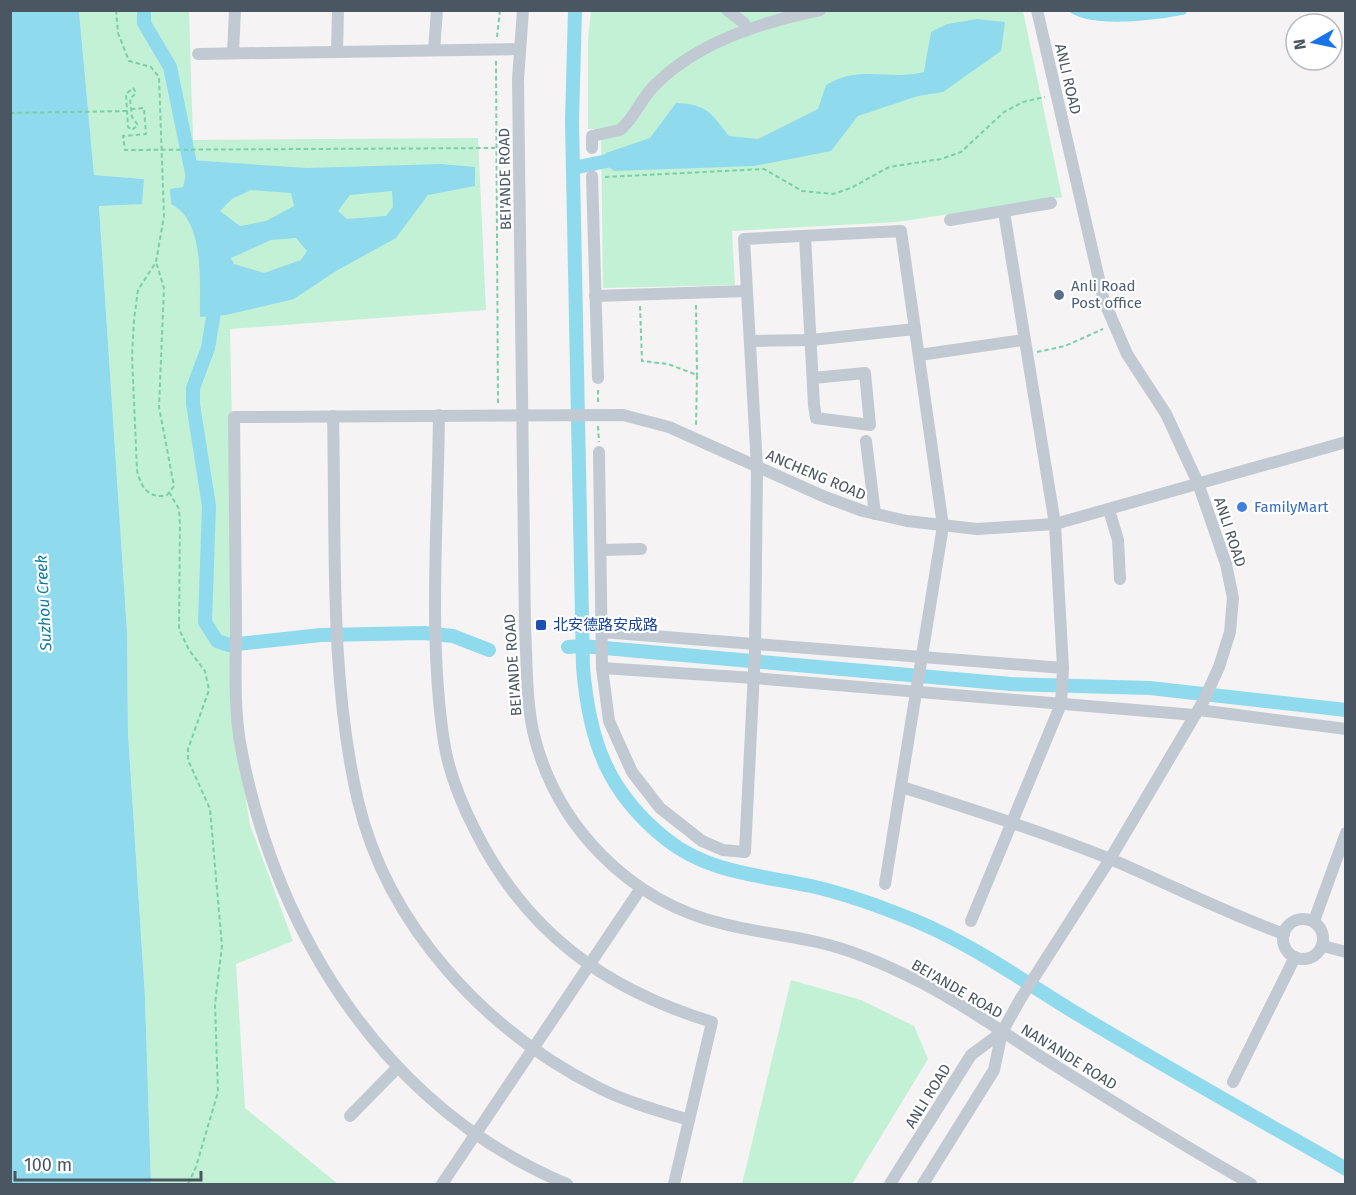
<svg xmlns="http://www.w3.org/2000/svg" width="1356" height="1195" font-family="'Fira Sans','Noto Sans SC',sans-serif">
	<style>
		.green { fill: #c3f1d5 }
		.water { fill: #90daee; fill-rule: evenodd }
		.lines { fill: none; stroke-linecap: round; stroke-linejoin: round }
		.canal { stroke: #90daee; stroke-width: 14 }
		.path { stroke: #7ad0a6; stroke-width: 2; stroke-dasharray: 4.5 3; stroke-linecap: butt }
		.minor { stroke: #c1cad2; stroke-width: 12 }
		.service-dot { fill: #5c6f8a; stroke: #fff; stroke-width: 2 }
		.shop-dot { fill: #3f7fe0; stroke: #fff; stroke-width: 2 }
		.transit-dot { fill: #1a4fb4; stroke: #fff; stroke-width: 2 }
		.labels { text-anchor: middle; stroke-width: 4.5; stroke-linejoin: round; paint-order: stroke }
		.street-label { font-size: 15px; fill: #4a5661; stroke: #fff }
		.service-label { font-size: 15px; fill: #4e5e75; stroke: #fff; text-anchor: start }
		.shop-label { font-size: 15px; fill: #366cbe; stroke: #fff; text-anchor: start }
		.transit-label { font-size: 15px; fill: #164399; stroke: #fff; text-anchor: start }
		.water-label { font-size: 16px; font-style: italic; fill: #0c7c9b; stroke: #fff }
	</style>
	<rect width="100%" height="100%" fill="#f5f3f3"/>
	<g class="green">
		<path d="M79 11H189L193 140 478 138 486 310 230 329 239 756 250 825 293 941 236 964 245 1108 338 1184H151L145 997 128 733 127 631 99 205 144 179 94 175Z"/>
		<path d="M591 11H1023L1062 197 897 222 732 231 735 285 603 288 601 129H588V40Z"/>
		<path d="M791 980 861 1000 914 1026 928 1059 852 1184H742Z"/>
	</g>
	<g class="water">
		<path d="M10 11H79L94 175 144 179 142 204 99 206 127 631 128 733 145 997 151 1184H11Z"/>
		<path d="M1069 11V10L1187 11 1186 14C1161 20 1088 29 1069 11Z"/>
		<path d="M977 19 1005 22 1001 51 943 92 918 96 858 116 831 151 754 166 614 171 608 166 606 153 650 138 676 103C707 104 711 113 729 136L758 139 818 109 826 85C860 64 889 81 924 72L931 32 947 24Z"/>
		<path d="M189 160 307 168 442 164 475 167V186L428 195 396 238 336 271 294 299 226 315 200 317C199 285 206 221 171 204L170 189 183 187ZM251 190 291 193 294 206 266 221 240 226 220 211 232 199ZM392 191 393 207 386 216 347 219 338 211 350 195ZM296 238 307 251 301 260 264 273 234 264 231 258 271 240Z"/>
	</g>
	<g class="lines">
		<g class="canal">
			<path d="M144 10V23L170 67 193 178"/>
			<path d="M575 10 572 121 583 667C589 740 607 792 666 839 708 873 760 875 811 886 847 894 882 907 916 921 973 945 1022 980 1074 1012 1164 1066 1255 1117 1346 1169"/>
			<path d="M573 168 612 160"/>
			<path d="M216 300 208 348 193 388V404L209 506 205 622 217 641 229 645 321 635 424 633 453 636 489 650"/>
			<path d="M568 647 582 646 1011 684 1150 688 1346 710"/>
		</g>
		<g class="path">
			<path d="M116 10 118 33 129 61 151 67 159 77 164 216 156 262 138 290 134 320 132 356 137 470C140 485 148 500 167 495L174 486 159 407 164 288 156 262"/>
			<path d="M1291 12V10"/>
			<path d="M497 37 500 10"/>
			<path d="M496 61 498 403"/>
			<path d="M133 88 136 93 130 99 132 117 138 125 132 130 128 127 126 94Z"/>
			<path d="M131 109 144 108 146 134 123 136 125 150 495 148"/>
			<path d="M10 113 127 111"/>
			<path d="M605 177 764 169 802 191 833 194 851 188 889 167 941 159 961 152 1004 112 1023 102 1045 97"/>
			<path d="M696 305 697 375"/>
			<path d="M640 306 642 361 668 364 697 375 696 427"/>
			<path d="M1037 352 1065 346 1103 329"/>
			<path d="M598 390V403"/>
			<path d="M598 426 599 442"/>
			<path d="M169 492 179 509 180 526 179 629 189 650 205 671 209 690 188 749V760L210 809 222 946 215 1004 218 1092 196 1167 188 1184"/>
		</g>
		<g class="minor">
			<path d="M523 10 518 79 525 628C527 662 526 698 533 731 555 826 630 902 724 924 755 932 786 935 817 942 853 950 889 966 922 983 963 1004 1001 1031 1040 1056 1110 1100 1179 1143 1251 1184"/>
			<path d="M727 10 744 23 745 31"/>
			<path d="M434 50 437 10"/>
			<path d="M337 52 338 10"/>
			<path d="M233 53 235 10"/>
			<path d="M198 54 519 49"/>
			<path d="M592 148V136L620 130C635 117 641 99 654 86 697 42 762 22 820 10"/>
			<path d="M592 176 598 378"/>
			<path d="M950 220 1051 203"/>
			<path d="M805 236 814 405 816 418 870 425 865 373 813 378"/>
			<path d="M595 296 747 291"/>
			<path d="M750 341 811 340 915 329"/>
			<path d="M919 355 1023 340"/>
			<path d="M439 415C438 521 428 638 444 742 449 774 461 803 476 832 527 933 605 989 712 1022L674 1184"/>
			<path d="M333 416C336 542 329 677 358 801 388 927 486 1031 599 1088 627 1102 659 1111 689 1120"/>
			<path d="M866 441 875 514"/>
			<path d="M599 452 602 668 609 721 632 772 660 808 702 841 723 850 745 852 755 651 757 467 744 239 901 231 943 526 885 884"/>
			<path d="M1109 510 1118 540 1120 579"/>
			<path d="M601 550 641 549"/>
			<path d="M602 632 1063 668"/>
			<path d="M602 668 754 678 1195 715"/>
			<path d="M1199 710 1346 729"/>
			<path d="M902 787C971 809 1040 831 1108 858 1167 883 1223 912 1284 934"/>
			<circle cx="1303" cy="939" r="20"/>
			<path d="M971 921 1061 704 1063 668 1055 524 1004 212"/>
			<path d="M1314 921 1346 833"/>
			<path d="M1323 946 1346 952"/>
			<path d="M1233 1082 1295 957"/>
			<path d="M350 1116 397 1068"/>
			<path d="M442 1184 641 888"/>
			<path d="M567 1184C389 1110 278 939 242 753 233 710 236 665 236 621 235 553 235 485 234 417L623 415 669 427 825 497 863 511 907 521 977 529 1055 524 1346 442"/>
			<path d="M890 1184 971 1055 1002 1032"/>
			<path d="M923 1184 994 1070 1002 1032 1021 998 1110 859 1204 700 1219 667 1230 632 1233 598 1226 564 1198 483 1166 414 1127 354 1104 301 1037 10"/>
		</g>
	</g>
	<circle class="service-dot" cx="1059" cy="295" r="6"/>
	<circle class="shop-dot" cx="1242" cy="507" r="6"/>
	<rect class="transit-dot" x="535" y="619" width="12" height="12" rx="3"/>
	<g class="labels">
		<g class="street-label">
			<text transform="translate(1068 79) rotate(77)" y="5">ANLI ROAD</text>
			<text transform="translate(505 179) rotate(-91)" y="5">BEI'ANDE ROAD</text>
			<text transform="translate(816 475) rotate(23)" y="5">ANCHENG ROAD</text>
			<text transform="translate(1230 532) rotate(72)" y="5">ANLI ROAD</text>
			<text transform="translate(513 665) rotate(-94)" y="5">BEI'ANDE ROAD</text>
			<text transform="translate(957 989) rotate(30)" y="5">BEI'ANDE ROAD</text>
			<text transform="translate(1069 1057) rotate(32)" y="5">NAN'ANDE ROAD</text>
			<text transform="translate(928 1096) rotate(-58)" y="5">ANLI ROAD</text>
		</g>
		<g class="service-label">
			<text x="1071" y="291">Anli Road<tspan x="1071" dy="17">Post office</tspan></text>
		</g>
		<g class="shop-label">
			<text x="1254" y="512">FamilyMart</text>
		</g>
		<g class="transit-label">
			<text x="553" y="630">北安德路安成路</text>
		</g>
		<g class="water-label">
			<text transform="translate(43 603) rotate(-93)" y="6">Suzhou Creek</text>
		</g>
	</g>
	<rect width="1356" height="1195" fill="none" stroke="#4a5661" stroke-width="24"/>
	<g transform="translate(1314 42) rotate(261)"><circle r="28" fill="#ffffff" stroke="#b7bbc0" stroke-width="1.5"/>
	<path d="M0-4.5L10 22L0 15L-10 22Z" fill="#1a73e8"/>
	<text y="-9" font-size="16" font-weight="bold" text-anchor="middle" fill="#4a5661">N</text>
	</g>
	<path d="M15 1171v9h186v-9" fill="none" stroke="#4a5661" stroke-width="3"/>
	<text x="24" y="1171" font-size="18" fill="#4a5661" stroke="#ffffff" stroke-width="4.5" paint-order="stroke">100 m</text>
</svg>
